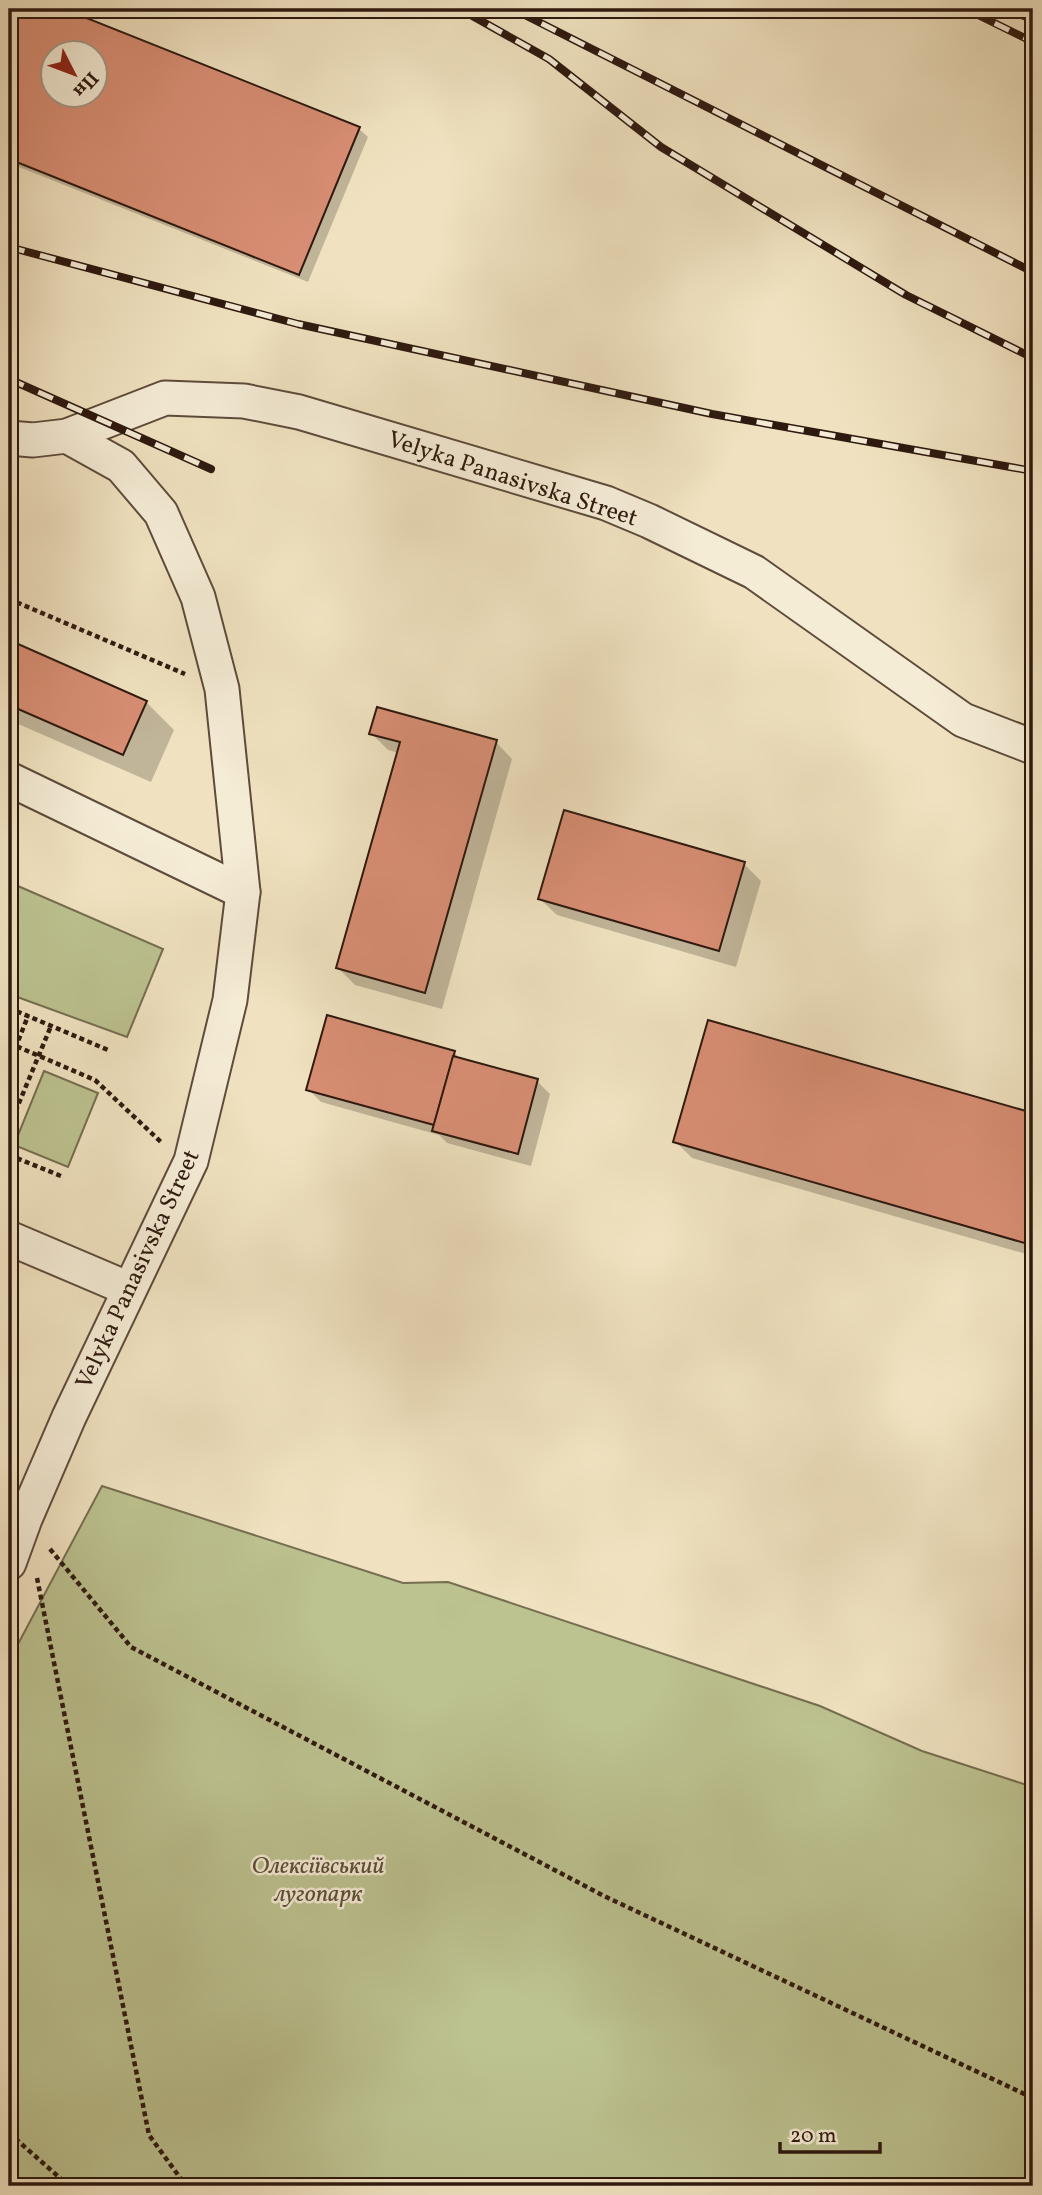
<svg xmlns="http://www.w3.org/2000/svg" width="1042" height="2195" font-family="Vollkorn,serif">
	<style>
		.green { fill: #bcc290; stroke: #756e50; stroke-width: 2 }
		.shadow { fill: #0003; fill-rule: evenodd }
		.building { fill: #d88e74; stroke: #2e190f; stroke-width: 2; fill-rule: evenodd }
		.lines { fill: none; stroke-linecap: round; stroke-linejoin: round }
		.minor-casing { stroke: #5e4b3b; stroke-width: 37 }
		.path { stroke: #2e190f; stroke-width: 4.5; stroke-dasharray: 5 3.5; stroke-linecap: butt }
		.minor { stroke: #f5ecd6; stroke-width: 33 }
		.rail-casing { stroke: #2e190f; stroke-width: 8 }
		.rail { stroke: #f5ecd6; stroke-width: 5; stroke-dasharray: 16; stroke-linecap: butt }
		.labels { text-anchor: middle; stroke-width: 5; stroke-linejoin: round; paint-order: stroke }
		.street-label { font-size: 24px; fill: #2e190f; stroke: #f5ecd6 }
		.park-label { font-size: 24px; font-style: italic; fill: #594c36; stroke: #f5ecd6 }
	</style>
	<rect width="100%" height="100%" fill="#f0e2c0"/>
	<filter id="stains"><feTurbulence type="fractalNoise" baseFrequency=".00286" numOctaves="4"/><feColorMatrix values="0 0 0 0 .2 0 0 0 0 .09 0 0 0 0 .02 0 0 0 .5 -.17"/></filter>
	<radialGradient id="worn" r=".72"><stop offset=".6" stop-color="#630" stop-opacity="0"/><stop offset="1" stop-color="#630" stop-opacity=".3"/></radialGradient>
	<g class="green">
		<path d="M11 883 163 949 127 1037 9 994V889Z"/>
		<path d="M44 1071 98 1093 68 1167 14 1145Z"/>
		<path d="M102 1486 403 1583 448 1582 820 1706 922 1751 1033 1787V2186H9V1661Z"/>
	</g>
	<g class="shadow">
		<path d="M9 9H59L359 129 368 137 308 282 9 163ZM52 52H94V94H52Z"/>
		<path d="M9 642 146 702 174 730 151 782 9 720Z"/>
		<path d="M371 733 496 742 512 759 442 1009 355 985 338 968 399 753 388 750Z"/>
		<path d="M744 864 761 881 736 967 557 915 540 899Z"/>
		<path d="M710 1022 1033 1115V1256L692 1158 675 1141Z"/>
		<path d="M454 1053 462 1060 537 1081 550 1094 531 1166 447 1143 439 1135 321 1102 308 1089Z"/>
	</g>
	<g class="building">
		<path d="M9 9H64L360 127 299 275 9 159ZM52 52H94V94H52Z"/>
		<path d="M9 640 147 701 123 755 9 705Z"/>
		<path d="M377 707 497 740 425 993 336 968 400 742 369 734Z"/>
		<path d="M564 810 745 862 719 951 538 899Z"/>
		<path d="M327 1015 455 1051 434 1125 306 1090Z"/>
		<path d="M708 1020 1033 1113V1224L1028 1244 673 1142Z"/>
		<path d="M453 1056 538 1079 518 1154 432 1131Z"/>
	</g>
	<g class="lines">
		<defs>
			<g id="minor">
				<path d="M9 438 33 440 67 436 165 398 244 401 299 412 606 503 649 521 754 572 963 720 1033 747"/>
				<path d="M9 779 243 892"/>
				<path d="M9 1238 129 1289"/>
				<path d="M9 1563 25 1519 69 1417 191 1161 230 1000 243 892 222 689 198 597 161 513 121 466 67 436"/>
			</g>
		</defs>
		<use href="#minor" class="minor-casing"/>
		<g class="path">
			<path d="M9 599 185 674"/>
			<path d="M9 1008 108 1050"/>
			<path d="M9 1043 95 1080 161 1142"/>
			<path d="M9 1064 28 1016"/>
			<path d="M9 1127 51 1026"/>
			<path d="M9 1155 61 1176"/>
			<path d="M50 1549 131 1647 604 1896 1033 2098"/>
			<path d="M37 1578 149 2135 186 2186"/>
			<path d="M9 2133 69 2186"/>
		</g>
		<use href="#minor" class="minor"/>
		<defs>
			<g id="rail">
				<path d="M460 9 549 59 661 147 906 295 1033 358"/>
				<path d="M513 9 1033 272"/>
				<path d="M966 9 1033 42"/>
				<path d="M1003 9 1033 19"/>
				<path d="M9 247 298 324 712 414 1033 471"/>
				<path d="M9 379 211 469"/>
			</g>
		</defs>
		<use href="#rail" class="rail-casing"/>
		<use href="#rail" class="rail"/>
	</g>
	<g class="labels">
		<g class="street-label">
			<text transform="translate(513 478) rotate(18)" y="8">Velyka Panasivska Street</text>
			<text transform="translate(137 1269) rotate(-65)" y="8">Velyka Panasivska Street</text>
		</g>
		<g class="park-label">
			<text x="318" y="1873">Олексіївський<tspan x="318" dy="28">лугопарк</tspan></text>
		</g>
	</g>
	<rect width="1042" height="2195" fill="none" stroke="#f0e2c0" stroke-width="35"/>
	<rect x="10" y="10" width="1021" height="2174" fill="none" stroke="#2e190f" stroke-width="3.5"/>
	<rect x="18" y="18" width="1007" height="2160" fill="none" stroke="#2e190f" stroke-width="2"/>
	<g transform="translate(74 74) rotate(132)"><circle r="33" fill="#f5ecd6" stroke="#a59886" stroke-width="2"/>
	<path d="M0-5L12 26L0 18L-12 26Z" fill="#8f2418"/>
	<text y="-10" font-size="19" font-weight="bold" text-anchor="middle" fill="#2e190f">Пн</text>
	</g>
	<path d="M780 2142v10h100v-10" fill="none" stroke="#2e190f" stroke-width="3.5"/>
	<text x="790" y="2142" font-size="21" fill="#2e190f" stroke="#f5ecd6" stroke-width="5" paint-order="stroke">20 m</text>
	<rect width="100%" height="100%" filter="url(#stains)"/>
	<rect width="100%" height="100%" fill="url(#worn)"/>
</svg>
